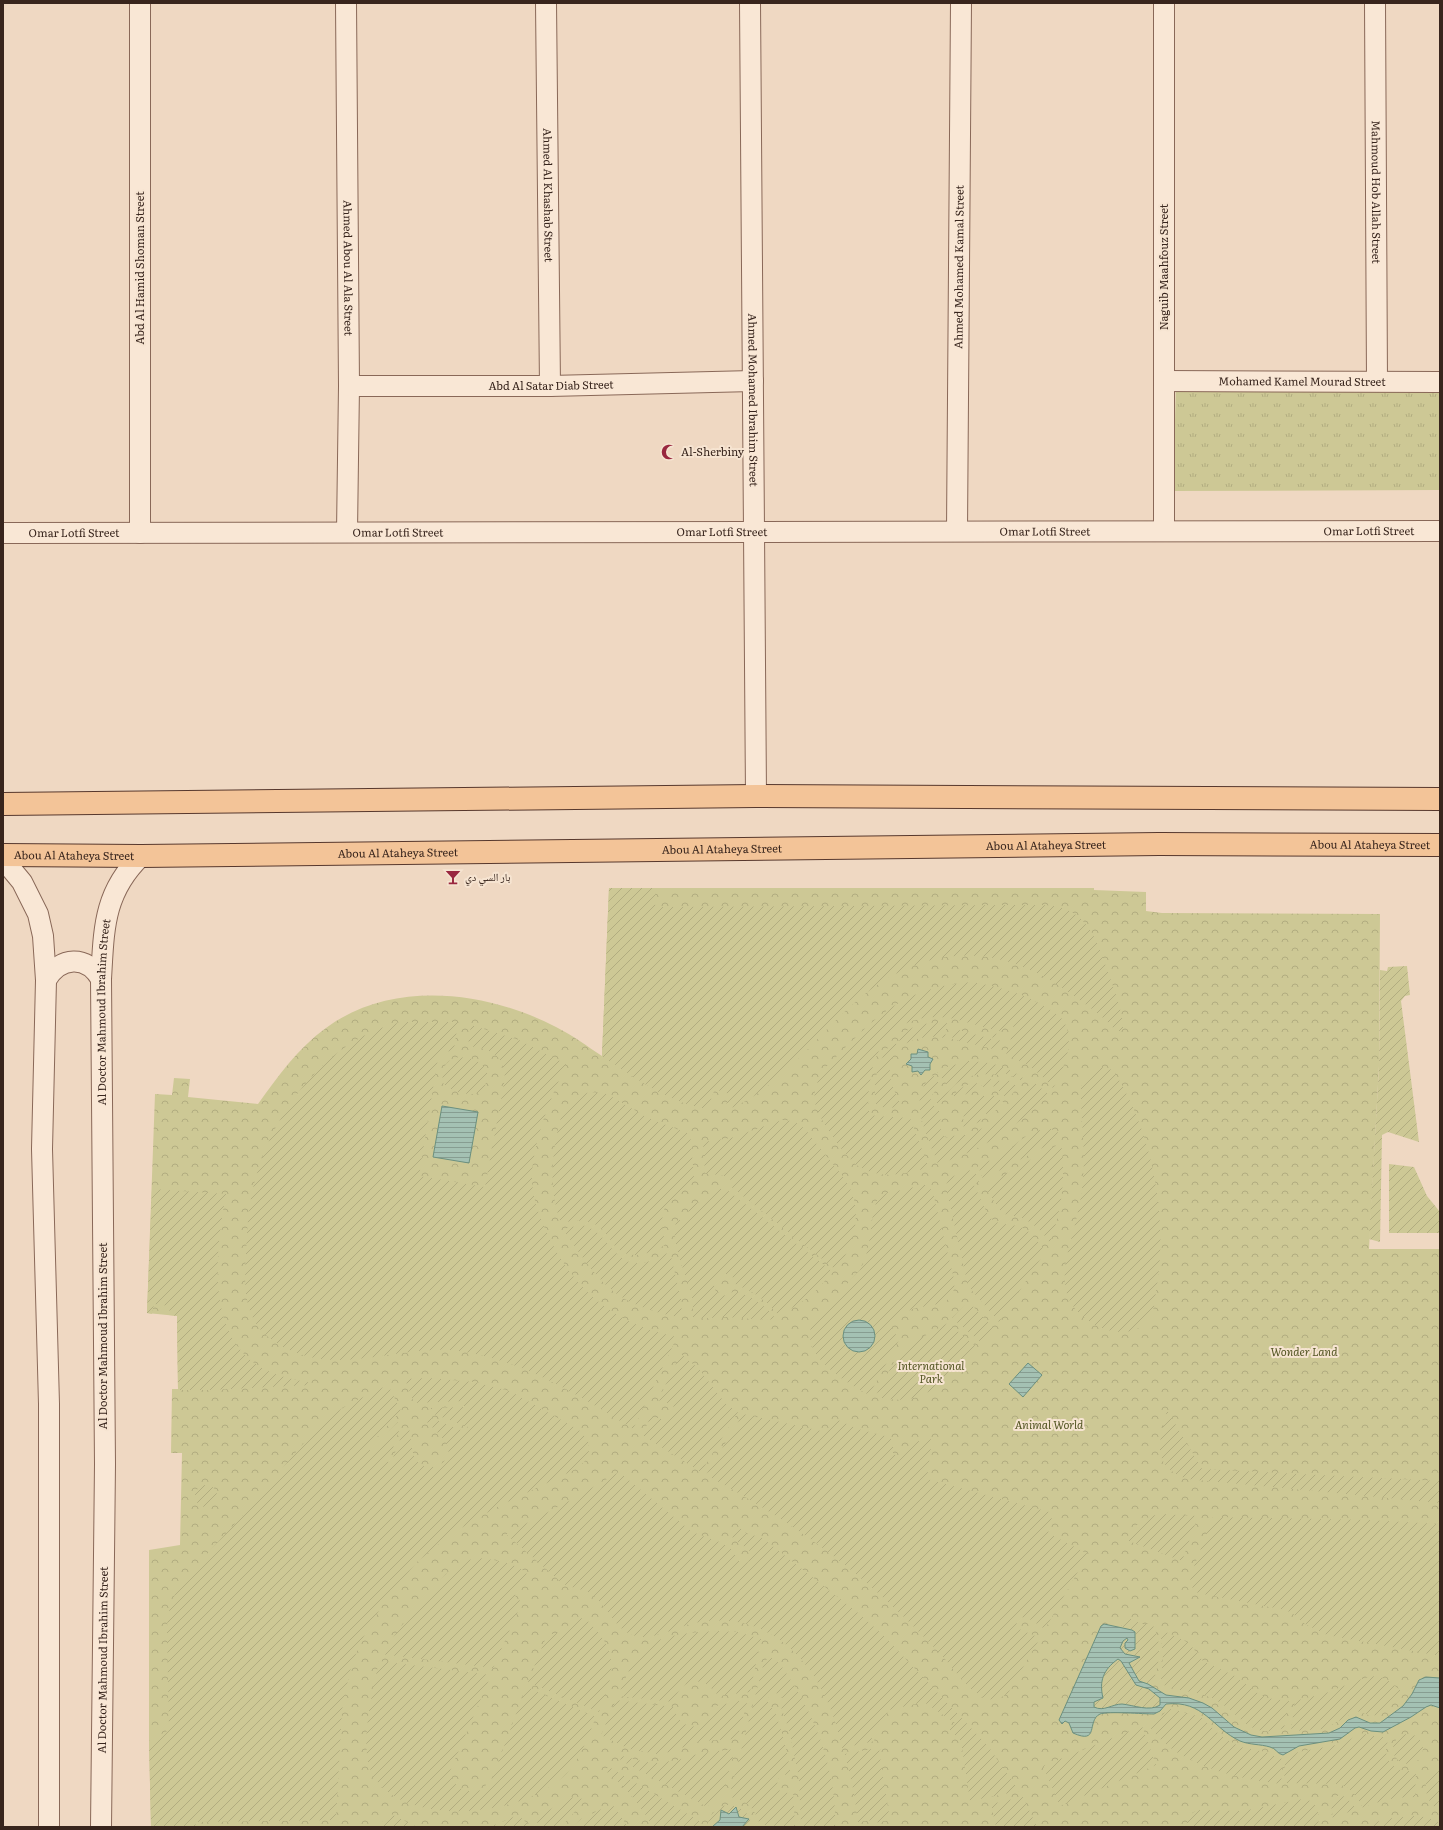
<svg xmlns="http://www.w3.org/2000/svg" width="1443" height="1830" font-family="Literata,'Noto Naskh Arabic',serif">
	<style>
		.grass { fill: url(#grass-tufts) }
		.park { fill: url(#park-crowns) }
		.garden { fill: url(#garden-furrows); fill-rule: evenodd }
		.water { fill: url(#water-rules); stroke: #6b907f; fill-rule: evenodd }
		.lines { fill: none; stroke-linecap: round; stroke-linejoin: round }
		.street-casing { stroke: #896858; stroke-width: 22 }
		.primary-casing { stroke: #57382d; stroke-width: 24 }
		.street { stroke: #f9e7d5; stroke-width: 20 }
		.primary { stroke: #f3c498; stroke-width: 22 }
		.labels { text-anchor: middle; stroke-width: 4; stroke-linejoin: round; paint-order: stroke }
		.street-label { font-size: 11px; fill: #38251d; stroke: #f6e4d1 }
		.poi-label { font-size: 11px; fill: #38251d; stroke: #f6e4d1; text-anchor: start }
		.park-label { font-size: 11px; font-style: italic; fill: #535523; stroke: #f6e4d1 }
	</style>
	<defs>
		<pattern id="grass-tufts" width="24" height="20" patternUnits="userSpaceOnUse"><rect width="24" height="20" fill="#cdc895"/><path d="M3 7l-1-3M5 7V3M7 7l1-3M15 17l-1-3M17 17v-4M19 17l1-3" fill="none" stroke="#b1ac80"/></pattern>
		<pattern id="park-crowns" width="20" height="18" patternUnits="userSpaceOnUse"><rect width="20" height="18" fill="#cdc895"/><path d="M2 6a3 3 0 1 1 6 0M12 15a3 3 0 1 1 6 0" fill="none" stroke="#b1ac80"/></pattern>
		<pattern id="garden-furrows" width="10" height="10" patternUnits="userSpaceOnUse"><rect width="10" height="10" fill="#cdc895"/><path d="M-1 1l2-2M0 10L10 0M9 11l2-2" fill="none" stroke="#b1ac80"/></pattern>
		<pattern id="water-rules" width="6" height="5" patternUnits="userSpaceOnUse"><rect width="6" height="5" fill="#a4c1b3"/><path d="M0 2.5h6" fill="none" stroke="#879d91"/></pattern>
	</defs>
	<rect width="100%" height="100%" fill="#efd8c2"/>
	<path class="grass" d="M1440 382V490L1173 491 1176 385Z"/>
	<path class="park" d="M609 888H1094V890L1146 892V911L1162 913 1380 914 1379 1066 1369 1249H1440V1827H151L149 1741V1550L180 1545 182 1453H171L172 1389H178L177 1316 147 1313 155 1094 172 1095 174 1078 190 1079 188 1097 258 1104C278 1076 298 1048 326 1028 392 979 487 991 556 1027 572 1035 587 1046 602 1056Z"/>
	<g class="garden">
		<path d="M609 888H656L655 907 1041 905C1087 905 1096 938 1109 975 1115 992 1122 1009 1123 1028L1120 1031 1115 1030C1105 1018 1091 1008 1078 999 1002 940 924 940 852 1005 813 1040 774 1094 725 1110L729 1094 715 1089 707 1109C666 1102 636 1078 602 1056Z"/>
		<path d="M1407 966 1410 995 1405 996 1401 1001 1419 1142 1388 1132 1382 1135 1380 1242 1369 1239 1379 1067 1380 970 1387 971 1388 967Z"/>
		<path d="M972 982C1000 987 1023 993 1047 1008 1052 1011 1058 1014 1062 1019 1077 1038 1064 1070 1053 1088 1039 1072 1026 1062 1006 1055L1014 1028 1012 1024H1008L1001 1031C979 1028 957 1016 935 1017 898 1018 878 1040 871 1075 869 1087 867 1100 869 1111L875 1116 910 1118 929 1168C912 1171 892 1178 875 1173 869 1172 863 1169 858 1166 845 1157 818 1118 815 1103 813 1090 818 1079 825 1068 874 1019 899 988 972 982Z"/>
		<path d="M402 1022H458L454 1049C446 1052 441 1055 437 1063L419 1176 485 1187 505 1078C503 1053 490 1049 468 1046L471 1025 519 1040 566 1064C551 1098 535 1135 532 1173 531 1194 538 1213 546 1231 573 1290 614 1324 677 1337L633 1429C580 1396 523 1360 459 1351 398 1343 333 1381 275 1342 243 1321 244 1289 246 1255 247 1226 249 1197 258 1170 279 1104 332 1037 402 1022Z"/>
		<path d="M938 1022H947L945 1038C929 1035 917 1037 903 1045L896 1036 918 1025Z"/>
		<path d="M955 1029 992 1039 994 1033 1001 1035 998 1047 993 1049 952 1039Z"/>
		<path d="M893 1040 899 1047C882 1071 892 1084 902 1108L879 1107C874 1103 875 1099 875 1093 874 1072 881 1057 893 1040Z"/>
		<path d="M460 1057 476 1060 486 1068 488 1077 483 1091C472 1098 450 1092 443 1083 441 1069 445 1059 460 1057Z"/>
		<path d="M968 1061C990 1062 1005 1065 1023 1078V1081L1002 1072 1001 1075C971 1072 955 1077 940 1105L936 1102 947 1084 937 1073 947 1067Z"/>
		<path d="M1100 1067 1113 1070C1152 1131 1168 1214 1157 1285 1155 1295 1155 1312 1149 1320 1125 1348 1072 1322 1066 1290 1061 1265 1072 1241 1077 1216 1080 1204 1082 1191 1083 1178 1086 1147 1080 1117 1081 1087 1084 1076 1089 1069 1100 1067Z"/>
		<path d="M933 1075 940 1085 932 1095 930 1102 940 1112 941 1133C945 1140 951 1137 957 1135 960 1135 963 1135 966 1135 995 1127 1014 1102 1034 1082L1049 1095C1017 1126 982 1151 938 1164 928 1135 905 1099 933 1075Z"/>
		<path d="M989 1079 1001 1081 1007 1079 1018 1087 1008 1099 993 1086 982 1087 980 1081Z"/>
		<path d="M976 1081 978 1088 964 1095 959 1100 953 1095 963 1087Z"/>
		<path d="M591 1092 607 1094 648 1118 690 1134 694 1176C690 1193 670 1194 664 1210 660 1221 664 1234 665 1245 648 1254 629 1262 614 1245 609 1238 605 1231 598 1226 588 1219 573 1220 561 1223 550 1193 551 1165 557 1134 559 1124 561 1114 567 1105 573 1098 582 1094 591 1092Z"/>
		<path d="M981 1096H994L1005 1103 990 1115 984 1113 980 1118 981 1121 964 1129C961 1113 967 1103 981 1096Z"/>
		<path d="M782 1120C801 1119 809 1134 819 1147 829 1160 841 1172 849 1186 863 1214 854 1246 836 1270L729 1185 731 1177 705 1173 703 1142 731 1138Z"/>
		<path d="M1051 1129 1059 1133 1063 1137 983 1179 978 1166C986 1162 996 1158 1004 1153 1019 1143 1030 1128 1051 1129Z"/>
		<path d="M1061 1143C1066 1178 1062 1209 1050 1243 1042 1231 1033 1222 1019 1217 1012 1215 1006 1216 1001 1212L985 1187 989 1183Z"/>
		<path d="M1389 1164 1414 1167 1427 1196 1440 1212V1233H1389Z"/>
		<path d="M974 1169 979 1182 974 1185C979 1194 986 1215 993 1220 998 1224 1005 1224 1011 1225 1029 1227 1036 1238 1045 1252L999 1322 968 1286 946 1187C947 1175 964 1172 974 1169Z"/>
		<path d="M924 1185H928L933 1193 954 1279C958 1309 929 1303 910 1310 902 1312 895 1318 889 1323L899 1340 869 1395C849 1384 807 1360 810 1333 810 1327 814 1322 817 1316L860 1270C874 1245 868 1220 878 1198L883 1194ZM850 1322 874 1331 875 1338 872 1344 847 1347C841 1338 842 1330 850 1322Z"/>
		<path d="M716 1188 727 1190 833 1272 811 1296 779 1316C767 1301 754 1291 736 1285 734 1276 729 1272 720 1275 713 1281 712 1287 718 1294L727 1296 734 1291C752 1296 764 1304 775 1318L769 1320 726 1317 693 1319C693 1312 693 1304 692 1297 689 1281 666 1233 678 1220H689L691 1217 688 1210 690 1205 696 1202 699 1204 704 1202 708 1195Z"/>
		<path d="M152 1189 226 1194C216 1249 204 1335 262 1368 276 1376 295 1380 312 1383V1385L210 1390H178L177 1316 169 1315 170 1306 154 1304 152 1314 147 1313Z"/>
		<path d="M581 1225C608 1229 612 1266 641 1263 651 1262 661 1256 670 1252L681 1299 682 1318C613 1304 601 1285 563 1229Z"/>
		<path d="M969 1302 996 1331 983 1344 952 1318Z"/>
		<path d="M948 1323 979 1349C960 1368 938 1393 909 1399 898 1401 887 1399 875 1397L895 1360 905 1347Z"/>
		<path d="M681 1354 699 1369 725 1403 738 1412 701 1472 642 1435 651 1416 668 1421 674 1405 658 1400Z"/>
		<path d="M429 1378 474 1382 510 1391 579 1430 588 1440 589 1454 586 1460 576 1469 495 1508 451 1534 417 1562 387 1597 361 1641 351 1667 346 1689 342 1710 336 1820 196 1822 195 1827H151L149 1741 169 1730 167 1630C167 1611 173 1596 183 1580L243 1515 313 1432 332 1415 349 1404 388 1385 401 1411 367 1448 371 1451 398 1422 401 1425 388 1462 391 1463 405 1427 409 1428C411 1437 411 1448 414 1456 423 1479 458 1463 446 1443 441 1435 433 1428 427 1422L431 1418 466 1432 468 1427 431 1413V1408L464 1407V1401L414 1403 405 1379Z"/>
		<path d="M1167 1410 1202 1469 1440 1481V1503L1187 1479C1149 1464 1160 1442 1167 1410Z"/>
		<path d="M743 1414 826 1432 836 1419 858 1429 889 1437 893 1441V1453L897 1456 905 1454 910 1445 913 1442 932 1439 927 1479 1053 1513 1048 1533 1088 1554 1045 1629C1036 1624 1022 1610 1016 1622L1019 1629 1040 1638 1008 1693C999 1700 990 1702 981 1696 966 1687 956 1672 945 1659 928 1641 910 1622 891 1605 836 1553 773 1511 706 1475Z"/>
		<path d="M619 1472 691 1531C703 1538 720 1539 731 1549 737 1554 737 1567 748 1562L751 1556V1552L732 1537 731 1531 736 1527H739L747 1534 761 1537 862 1616 885 1637 988 1746 1019 1791 970 1801 961 1741 948 1728 955 1723 924 1702 889 1710 870 1737 875 1741 842 1748C828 1677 781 1610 700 1622 681 1624 655 1641 636 1636 616 1632 608 1607 593 1595 583 1588 572 1589 562 1583L506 1534 571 1500Z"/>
		<circle cx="206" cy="1496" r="11"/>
		<path d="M1160 1514 1198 1516 1182 1561 1126 1540C1134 1525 1144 1517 1160 1514Z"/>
		<path d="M1213 1517 1369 1520 1440 1524V1656L1327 1635 1305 1624 1292 1613 1285 1610 1198 1593 1191 1586 1190 1577Z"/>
		<path d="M477 1558C491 1559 518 1563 527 1574L526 1581 515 1594 516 1598 522 1602 493 1668 381 1654 411 1613 446 1574 461 1562Z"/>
		<path d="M1126 1617 1142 1624H1152C1163 1640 1160 1668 1151 1685L1139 1681 1129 1663 1140 1657 1125 1654 1120 1648 1123 1641 1127 1638 1128 1640 1125 1643 1135 1649 1136 1635 1132 1630 1123 1628 1121 1624 1122 1619Z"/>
		<path d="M584 1618C591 1623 596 1630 601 1636 620 1662 609 1686 599 1712L528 1682 547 1635 562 1632 575 1619Z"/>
		<path d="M717 1631 738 1632 761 1639 750 1692 718 1696C706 1674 679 1678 674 1702L618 1696C624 1682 630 1666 639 1654 653 1634 695 1632 717 1631Z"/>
		<path d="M1166 1632 1189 1643 1203 1661 1235 1676 1259 1694 1267 1698 1289 1701 1284 1728C1249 1741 1240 1712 1214 1699 1199 1691 1181 1692 1165 1686L1161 1680 1163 1655 1161 1638 1163 1633Z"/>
		<path d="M772 1658C780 1662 785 1671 790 1679 818 1721 837 1776 835 1827H801L799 1778 789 1730 781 1707 784 1699 779 1693 771 1694 767 1700 770 1707 774 1709C782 1731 788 1753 791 1776 770 1768 775 1804 793 1790L795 1827 760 1825C755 1809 747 1799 729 1797L764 1662 767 1659Z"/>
		<path d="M1118 1659 1121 1661 1136 1685 1149 1689 1160 1698V1705C1150 1712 1127 1704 1115 1706 1108 1707 1102 1711 1094 1707V1702L1103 1698C1099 1681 1103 1669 1118 1659Z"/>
		<path d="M379 1661 491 1675 450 1771C453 1788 465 1794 481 1790L492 1779 526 1687 596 1717C588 1736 581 1758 567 1773 523 1820 390 1830 369 1766 361 1736 373 1691 379 1661Z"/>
		<path d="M1372 1676 1386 1679 1404 1693 1381 1714 1371 1716 1357 1711 1324 1729 1291 1731 1295 1701 1326 1693 1359 1680Z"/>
		<path d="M748 1699 737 1739 701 1741 669 1752 657 1754 629 1749 601 1735 616 1700 674 1707C680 1735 709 1731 716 1706Z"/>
		<path d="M1171 1709 1201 1717 1221 1736 1240 1747 1266 1752 1278 1758 1283 1759 1281 1784C1238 1779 1176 1765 1150 1727L1152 1722C1161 1720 1163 1711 1171 1709Z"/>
		<path d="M1142 1726 1156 1765 1060 1806 1043 1766Z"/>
		<path d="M1360 1733 1378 1737H1390C1378 1756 1395 1776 1416 1770L1415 1797C1396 1797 1380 1800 1363 1808 1357 1796 1352 1788 1339 1784L1284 1783 1285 1762 1298 1752 1337 1745 1348 1741Z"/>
		<circle cx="1408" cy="1749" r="15"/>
		<path d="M882 1747 879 1751 890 1820 874 1823 873 1820 858 1822 854 1793 845 1754Z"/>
		<path d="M735 1749 722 1797 714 1801 707 1807 622 1761 619 1758 622 1756 646 1762 657 1763 678 1760 701 1753Z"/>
		<path d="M1438 1764H1440V1811C1427 1804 1422 1787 1429 1774 1431 1770 1435 1767 1438 1764Z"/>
		<path d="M609 1767 701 1822 698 1827H653C641 1806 626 1787 607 1772L606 1769Z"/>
		<path d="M1339 1795 1346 1797 1356 1808 1333 1820 1331 1803 1332 1799Z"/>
		<path d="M577 1797 585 1800 562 1826 543 1827 534 1820 568 1798Z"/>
		<path d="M1023 1797 1037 1827H996L991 1804Z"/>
		<path d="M1303 1799C1318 1800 1320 1815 1318 1827H1187C1186 1819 1190 1814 1197 1810L1243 1811Z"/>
		<path d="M612 1804 628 1827H574L581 1819Z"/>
		<path d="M727 1805C741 1806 750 1812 752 1827H742L749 1819 739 1817 736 1807 713 1827H707C709 1815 715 1808 727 1805Z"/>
		<path d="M391 1814 417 1827H376Z"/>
		<path d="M518 1815 531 1827H490Z"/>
		<path d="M1412 1816 1425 1817 1439 1822 1440 1827H1362L1385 1819Z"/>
	</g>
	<g class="water">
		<path d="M918 1049 928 1052V1057L933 1059 930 1064V1070H925L921 1075 918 1071 912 1072V1066L906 1064 911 1059V1054H917Z"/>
		<path d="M442 1106 478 1112 469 1163 433 1157Z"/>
		<circle cx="859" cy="1336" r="16"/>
		<path d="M1028 1363 1042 1375 1023 1397 1009 1384Z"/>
		<path d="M1104 1624 1132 1630 1135 1632V1649L1130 1651 1125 1648V1643L1128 1640 1127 1638 1123 1641 1120 1648 1125 1654 1140 1657 1129 1663 1139 1681 1148 1684 1166 1695 1189 1698 1203 1703 1212 1708 1234 1727 1251 1735 1262 1737 1329 1733 1340 1728 1348 1720 1356 1717 1370 1723H1380L1403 1706 1412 1694 1419 1680 1426 1677 1440 1678V1708L1431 1705 1426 1707 1411 1717 1383 1732 1371 1731 1359 1727 1355 1728 1340 1739 1299 1746 1283 1755C1277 1754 1276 1748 1270 1747 1260 1744 1250 1745 1240 1741 1212 1728 1204 1700 1166 1704L1160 1711 1154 1714C1144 1714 1108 1711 1100 1714 1086 1721 1100 1745 1073 1733L1069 1723 1065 1721 1062 1724 1059 1720 1101 1626ZM1118 1659 1121 1661 1136 1685 1149 1689 1160 1698V1705C1150 1712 1133 1705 1122 1704 1112 1704 1104 1712 1094 1707V1702L1103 1698C1099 1681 1103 1670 1118 1659Z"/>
		<path d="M736 1807 739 1817 749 1819 742 1827H712L720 1820 721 1810 729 1814Z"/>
	</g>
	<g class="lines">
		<defs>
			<g id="street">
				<path d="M140 3V533"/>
				<path id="s1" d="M346 3 349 386 347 532"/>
				<path id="s2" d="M546 3 550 386"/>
				<path id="s3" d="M750 3 756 796"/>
				<path d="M1164 3V531"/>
				<path id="s4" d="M1375 3 1377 381"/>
				<path id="s5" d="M1164 381 1440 382"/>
				<path id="s6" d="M349 386H550L753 381"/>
				<path id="s7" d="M957 531 961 3"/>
				<path id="s8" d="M3 533 1440 531"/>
				<path d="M3 859 22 882 38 914 43 936 46 980 42 1149 49 1404V1827"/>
				<path d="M46 980C60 956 87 955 101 979"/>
				<path id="s9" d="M101 1827 105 1464 101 979C104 930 103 893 141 856"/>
			</g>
			<g id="primary">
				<path d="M3 804 756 796 1440 799"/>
				<path id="s10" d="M3 855 141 856 1159 844 1440 845"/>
			</g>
		</defs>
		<use href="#street" class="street-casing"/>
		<use href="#primary" class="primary-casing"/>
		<use href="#street" class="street"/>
		<use href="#primary" class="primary"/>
	</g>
	<defs>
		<symbol id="mosque-bare" viewBox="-9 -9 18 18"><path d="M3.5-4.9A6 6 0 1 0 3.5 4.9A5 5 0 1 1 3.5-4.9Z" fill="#99273f" stroke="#f6e4d1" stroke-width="2.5" paint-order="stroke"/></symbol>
		<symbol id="bar-bare" viewBox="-9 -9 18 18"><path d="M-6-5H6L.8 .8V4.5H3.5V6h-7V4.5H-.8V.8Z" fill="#99273f" stroke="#f6e4d1" stroke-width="2.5" paint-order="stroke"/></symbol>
	</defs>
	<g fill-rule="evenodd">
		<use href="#mosque-bare" x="658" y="441" width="22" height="22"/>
		<use href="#bar-bare" x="442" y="866" width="22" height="22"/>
	</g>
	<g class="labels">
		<g class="street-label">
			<text dy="4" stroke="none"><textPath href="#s4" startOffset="189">Mahmoud Hob Allah Street</textPath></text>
			<text dy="4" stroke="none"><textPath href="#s2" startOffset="192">Ahmed Al Khashab Street</textPath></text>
			<text dy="4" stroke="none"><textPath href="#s7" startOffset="264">Ahmed Mohamed Kamal Street</textPath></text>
			<text transform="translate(1164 267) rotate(-90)" y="4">Naguib Maahfouz Street</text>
			<text transform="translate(140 268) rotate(-90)" y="4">Abd Al Hamid Shoman Street</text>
			<text dy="4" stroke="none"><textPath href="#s1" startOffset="265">Ahmed Abou Al Ala Street</textPath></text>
			<text dy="4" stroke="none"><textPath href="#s5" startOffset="138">Mohamed Kamel Mourad Street</textPath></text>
			<text dy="4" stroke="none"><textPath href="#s6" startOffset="202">Abd Al Satar Diab Street</textPath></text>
			<text dy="4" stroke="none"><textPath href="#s3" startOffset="397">Ahmed Mohamed Ibrahim Street</textPath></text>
			<text dy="4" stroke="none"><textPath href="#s8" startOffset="1042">Omar Lotfi Street</textPath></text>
			<text dy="4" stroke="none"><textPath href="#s8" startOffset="1366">Omar Lotfi Street</textPath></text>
			<text dy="4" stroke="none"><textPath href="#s8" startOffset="395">Omar Lotfi Street</textPath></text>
			<text dy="4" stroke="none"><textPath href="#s8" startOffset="719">Omar Lotfi Street</textPath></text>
			<text dy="4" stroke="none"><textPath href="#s8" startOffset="71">Omar Lotfi Street</textPath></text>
			<text dy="4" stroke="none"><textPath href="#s10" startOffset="1367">Abou Al Ataheya Street</textPath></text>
			<text dy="4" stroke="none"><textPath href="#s10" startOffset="1043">Abou Al Ataheya Street</textPath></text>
			<text dy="4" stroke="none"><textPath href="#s10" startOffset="719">Abou Al Ataheya Street</textPath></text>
			<text dy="4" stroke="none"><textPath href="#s10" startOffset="395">Abou Al Ataheya Street</textPath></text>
			<text dy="4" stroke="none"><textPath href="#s10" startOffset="71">Abou Al Ataheya Street</textPath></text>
			<text dy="4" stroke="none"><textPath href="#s9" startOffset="815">Al Doctor Mahmoud Ibrahim Street</textPath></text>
			<text transform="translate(103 1336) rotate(-90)" y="4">Al Doctor Mahmoud Ibrahim Street</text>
			<text dy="4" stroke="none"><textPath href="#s9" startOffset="167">Al Doctor Mahmoud Ibrahim Street</textPath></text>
		</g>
		<g class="poi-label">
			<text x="681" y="456">Al-Sherbiny</text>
			<text x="465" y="881">بار السي دي</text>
		</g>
		<g class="park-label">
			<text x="1304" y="1356">Wonder Land</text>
			<text x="931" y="1370">International<tspan x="931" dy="13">Park</tspan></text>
			<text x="1049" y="1429">Animal World</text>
		</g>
	</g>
	<rect width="1443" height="1830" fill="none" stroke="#38251d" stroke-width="8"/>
</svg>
